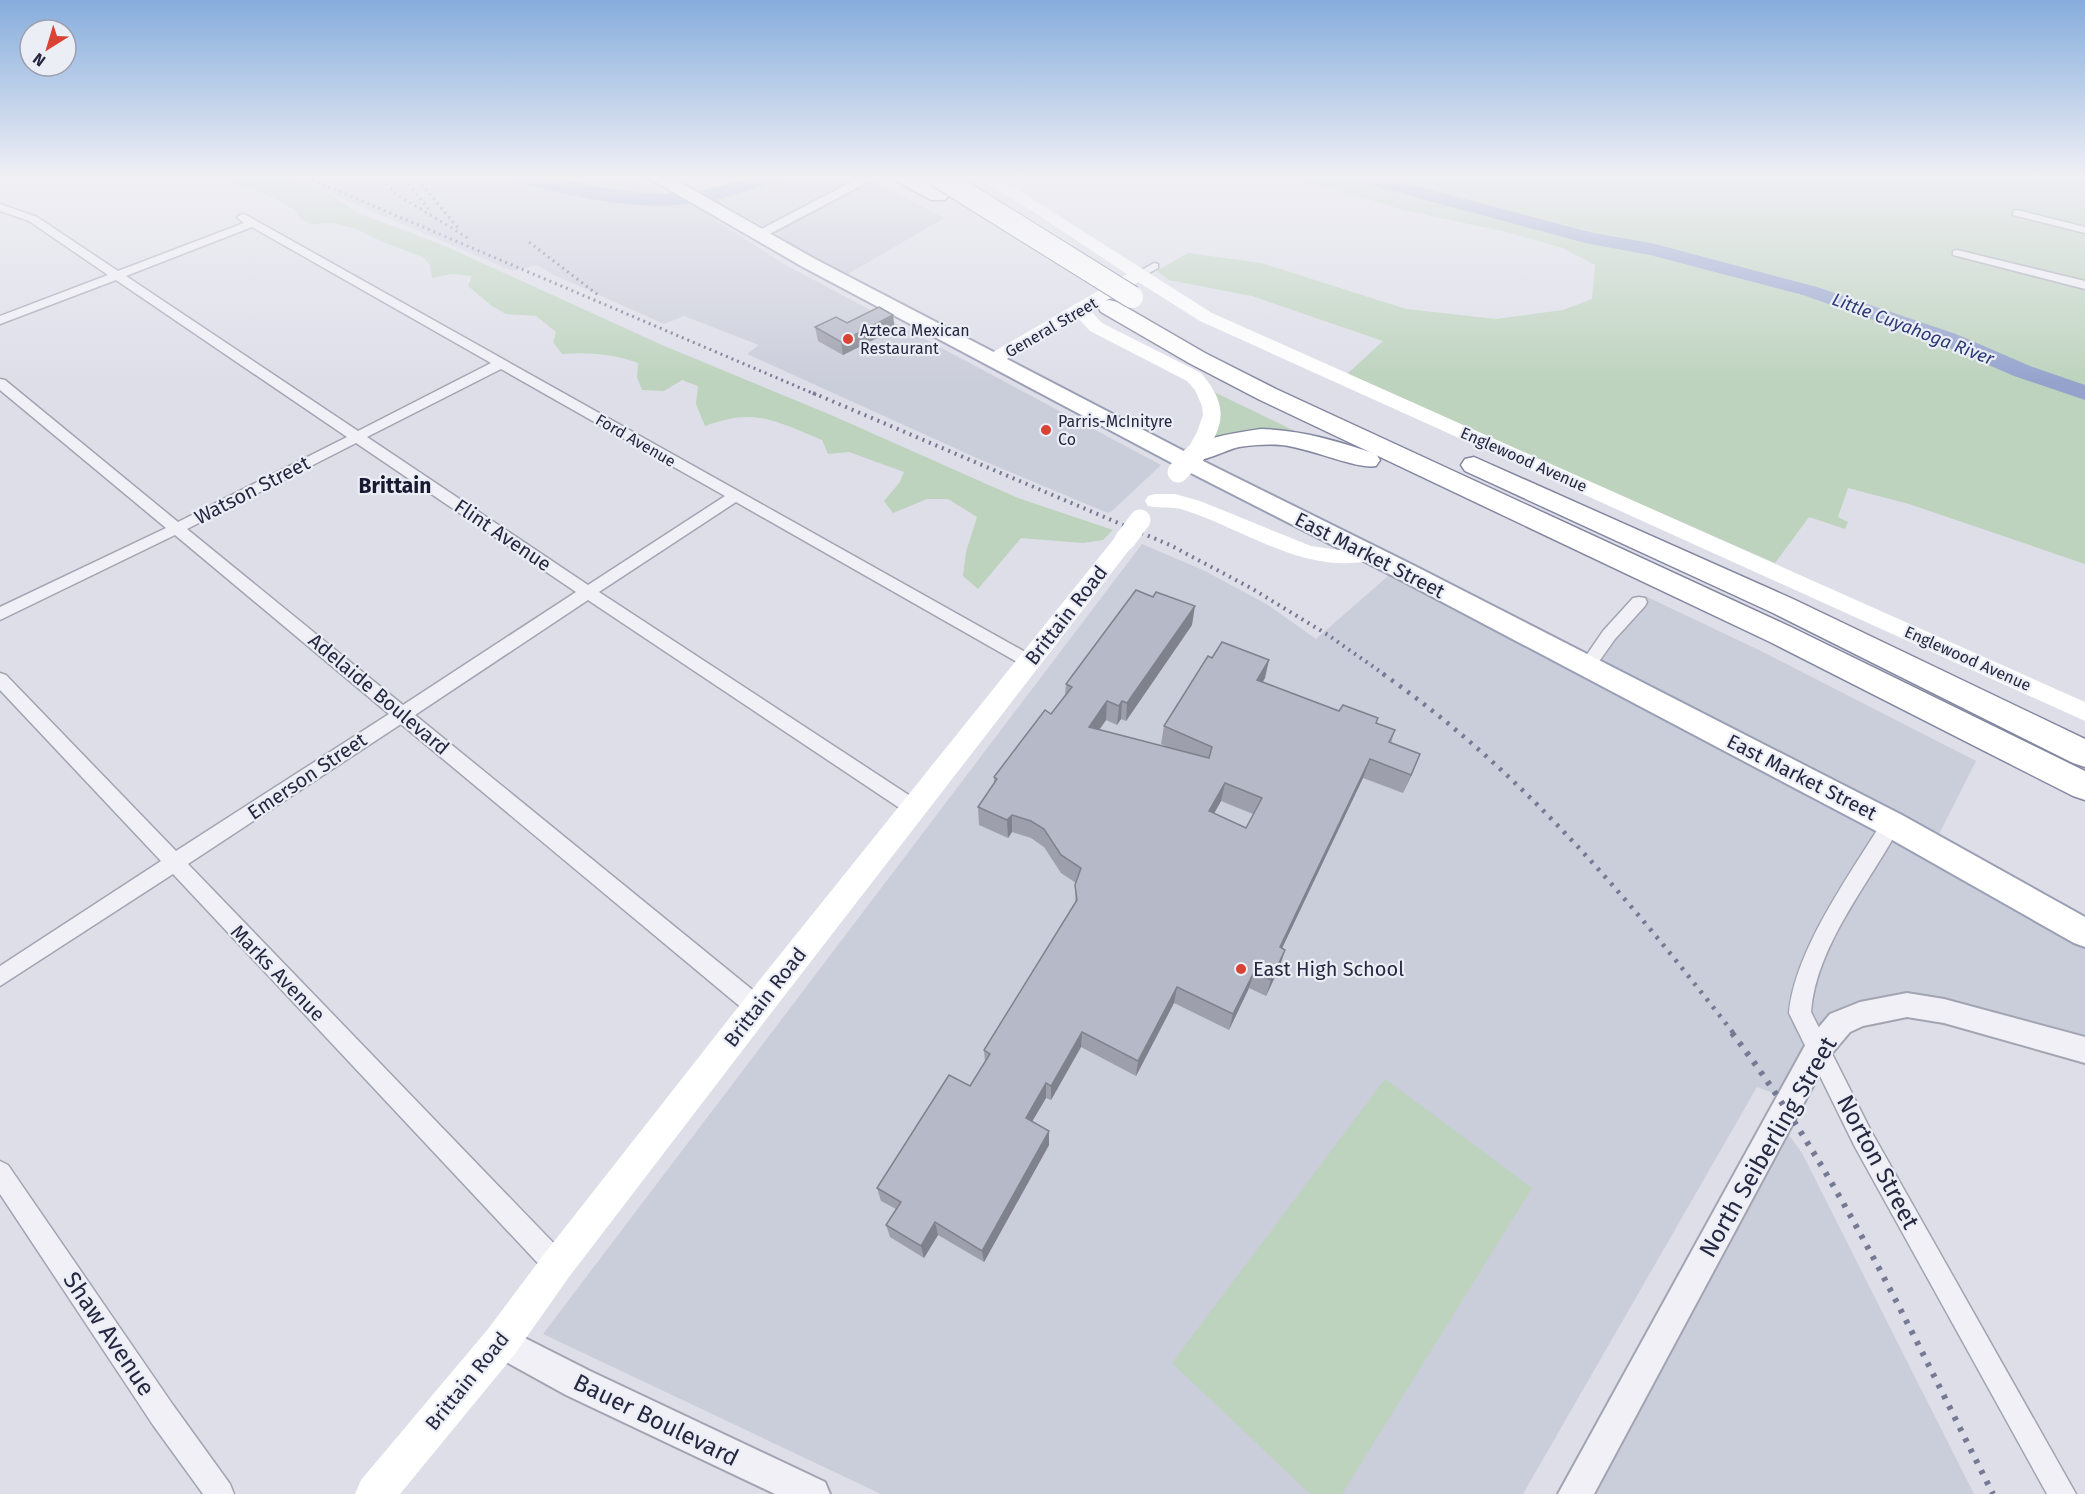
<svg xmlns="http://www.w3.org/2000/svg" width="2085" height="1494" font-family="'Fira Sans',sans-serif">
	<style>
		.built { fill: #cacdda }
		.green { fill: #bdd3bd }
		.lines { fill: none; stroke-linecap: round; stroke-linejoin: round }
		.river { fill: #94a2cc; fill-rule: evenodd }
		.minor-casing { stroke: #a2a4b2; stroke-width: 3 }
		.tertiary-casing { stroke: #a2a4b2; stroke-width: 4 }
		.primary-casing { stroke: #9b9fb5; stroke-width: 4 }
		.motorway-casing { stroke: #8387a0; stroke-width: 3 }
		.minor { fill: #f0f0f6; fill-rule: evenodd }
		.tertiary { fill: #f0f0f6; fill-rule: evenodd }
		.secondary { fill: #fff; fill-rule: evenodd }
		.primary { fill: #fff; fill-rule: evenodd }
		.motorway { fill: #fff; fill-rule: evenodd }
		.rail-far3 { stroke: #757993; stroke-width: 3; stroke-dasharray: 2 4; stroke-linecap: butt }
		.rail-far2 { stroke: #757993; stroke-width: 4; stroke-dasharray: 2 5; stroke-linecap: butt }
		.rail-far1 { stroke: #757993; stroke-width: 4.5; stroke-dasharray: 3 7; stroke-linecap: butt }
		.rail { stroke: #757993; stroke-width: 6; stroke-dasharray: 4 8; stroke-linecap: butt }
		.motorway-bridge-casing { stroke: #8387a0; stroke-width: 24; stroke-linecap: butt }
		.secondary-bridge { stroke: #fff; stroke-width: 21 }
		.motorway-bridge { stroke: #fff; stroke-width: 22 }
		.wall { fill: #9d9fac; fill-rule: evenodd }
		.shaded-wall { fill: #7f828c }
		.building { fill: #b6b9c8; stroke: #7f828c; stroke-width: 1.5; fill-rule: evenodd }
		.poi-dot { fill: #da4234; stroke: #eceef6; stroke-width: 2 }
		.labels { text-anchor: middle; stroke-width: 4.5; stroke-linejoin: round; paint-order: stroke }
		.far-street-label { font-size: 16px; fill: #252840; stroke: #eceef6 }
		.far-poi-label { font-size: 16px; fill: #252840; stroke: #eceef6; text-anchor: start }
		.far-water-label { font-size: 18px; font-style: italic; fill: #2b3c77; stroke: #eceef6 }
		.street-label { font-size: 20px; fill: #252840; stroke: #eceef6 }
		.poi-label { font-size: 20px; fill: #252840; stroke: #eceef6; text-anchor: start }
		.neighbourhood-label { font-size: 21px; font-weight: bold; fill: #171a30; stroke: #eceef6 }
		.near-street-label { font-size: 24px; fill: #252840; stroke: #eceef6 }
	</style>
	<rect width="100%" height="100%" fill="#dddee8"/>
	<g class="built">
		<path d="M277 175H632L669 200 681 198 784 264 1161 465 1112 511 1108 513 979 459 747 354 759 345 684 316 664 324 552 274 537 265 513 271 315 187Z"/>
		<path d="M800 175H862L944 218 848 274 798 250 776 233 719 202 776 185Z"/>
		<path d="M1142 544 1205 571 1268 605 1316 639 1395 570 1883 825 1802 970 1792 994 1795 1018 1812 1048 1783 1097 1757 1087 1523 1494H881L543 1334Z"/>
		<path d="M1645 596 1761 651 1976 761 1934 844 1594 666Z"/>
		<path d="M1894 829 2085 937V1046L1930 1005 1818 1039 1806 1015 1808 989Z"/>
		<path d="M1778 1120 1802 1153 1974 1494H1575Z"/>
	</g>
	<g class="green">
		<path d="M213 175H277L331 195 358 213 445 246 662 345 831 415 1018 498 1113 530 1103 540 1083 543 1021 538 978 589 963 576 966 552 977 517 948 499H927L893 513 884 501 900 482 904 472 849 452 828 454 822 440C775 421 755 407 705 426L696 404 698 386 682 380 664 391 642 390 637 377 638 363C613 354 589 352 562 354L553 342 556 332 536 316 506 314 492 306 468 286 472 276 452 274 432 278 430 265 423 257 385 243 356 229 333 223 311 224 301 219 295 210 270 196Z"/>
		<path d="M760 175H800L776 185 719 202 704 192Z"/>
		<path d="M1270 175H2085V564L1909 504 1848 488 1838 517 1848 522 1845 529 1809 517 1775 563 1346 375 1383 341 1252 296 1169 280 1157 271 1188 253 1261 263 1406 309 1496 319 1563 310 1592 299 1595 265 1563 248 1506 232 1404 210 1322 186Z"/>
		<path d="M1212 391 1299 433 1209 438Z"/>
		<path d="M1385 1079 1532 1188 1342 1494H1310L1172 1363Z"/>
	</g>
	<g class="lines">
		<g class="river">
			<path d="M500 175C557 172 612 195 669 194 711 194 746 173 787 175L784 179C752 189 720 201 686 204 626 211 560 193 503 179Z"/>
			<path d="M1345 175H1374L1593 233 1651 243 1817 287 1956 334 2030 366 2085 385V400L2014 376 1940 344 1803 295 1650 255 1585 243 1348 179Z"/>
		</g>
		<defs>
			<g id="minor">
				<path d="M0 204 37 217 118 271 244 223 237 217 242 214 246 215 1036 658 1038 662 1036 666H1024L736 502 599 592 921 803 923 808 921 813 914 816 907 813 588 600 415 715 765 1000 768 1007 765 1014 757 1017 749 1014 401 724 188 864 566 1256 569 1265 566 1274 557 1277 548 1274 173 874 0 986V966L161 861 0 690V673L6 675 176 851 389 714 175 535 0 620V607L166 528 0 390V379L5 380 178 522 347 437 116 280 0 324V316L108 275 29 221 0 211ZM252 227 491 363 358 431 126 276ZM501 369 725 496 588 585 367 437ZM356 443 576 592 403 705 187 529Z"/>
				<path d="M2017 210 2085 227V233L2013 215V211Z"/>
				<path d="M1957 250 2085 281V289L1953 255V251Z"/>
				<path d="M1154 263 1158 264V268L1137 280 1131 276Z"/>
				<path d="M1639 597 1645 598 1647 602 1645 606 1615 639 1593 670H1581L1579 666 1603 631 1633 598Z"/>
				<path d="M1891 816 1898 819 1901 824C1870 883 1816 945 1811 1012L1871 1131 2076 1494H2047L1855 1147 1789 1013C1795 949 1851 873 1884 819Z"/>
				<path d="M0 1161 8 1165 173 1405 230 1484 234 1494H203L153 1425 0 1194Z"/>
			</g>
			<g id="tertiary">
				<path d="M865 175H881L762 238 757 239 750 235Z"/>
				<path d="M1907 993 1944 999 2085 1037V1063L1944 1023 1907 1017 1863 1026 1850 1032 1828 1058 1594 1494H1558L1808 1040 1830 1014 1860 1002Z"/>
				<path d="M501 1326 590 1371 825 1482 830 1494H775L566 1395 490 1353 485 1342 490 1331Z"/>
			</g>
			<path id="primary" d="M647 175H667L815 259 1203 461 1413 565 1902 815 2085 917V947L2074 943 1880 833 1395 577 1187 471 803 267 649 178Z"/>
			<g id="motorway">
				<path d="M891 175H914L945 192 948 196 945 200H931L893 179Z"/>
				<path d="M1109 300 1117 302 1205 353 1276 389 1791 627 2085 771V800L2073 796 1770 642 1258 399 1189 363 1101 312 1098 307 1101 302Z"/>
				<path d="M1261 429C1301 430 1338 441 1376 454L1380 460 1376 466C1357 470 1308 447 1281 445 1268 444 1253 445 1239 447 1221 451 1205 464 1186 459L1182 454C1193 438 1241 432 1261 429Z"/>
				<path d="M1474 457 1793 599 2085 739V767L2073 763 1773 613 1465 471 1461 465 1465 459Z"/>
			</g>
		</defs>
		<use href="#minor" class="minor-casing"/>
		<use href="#tertiary" class="tertiary-casing"/>
		<use href="#primary" class="primary-casing"/>
		<use href="#motorway" class="motorway-casing"/>
		<use href="#minor" class="minor"/>
		<use href="#tertiary" class="tertiary"/>
		<g class="secondary">
			<path d="M973 175H991L1015 188 1212 313 2085 702V721L1200 321 1138 282 1090 310 1102 323 1201 373C1228 405 1226 424 1202 458H1188L1185 454 1197 432 1203 415 1202 406 1195 390 1187 381 1090 331 1077 317 1000 363H988L985 359 988 355 1127 274 1032 211Z"/>
			<path d="M1155 494H1175L1200 501 1311 546 1338 550 1369 547 1377 549 1380 554 1377 559C1308 578 1247 530 1184 510 1172 506 1160 509 1148 506L1145 501 1148 496Z"/>
			<path d="M1125 533 1133 535 1136 540 1133 545 768 1017 569 1277 514 1355 400 1494H355L361 1480 488 1329 545 1253 746 997 1117 535Z"/>
		</g>
		<use href="#primary" class="primary"/>
		<use href="#motorway" class="motorway"/>
		<g class="rail-far3">
			<path d="M301 175 817 395"/>
			<path d="M378 175 396 194 468 238"/>
			<path d="M401 175 431 212"/>
			<path d="M414 175 458 228"/>
			<path d="M529 242 598 295"/>
		</g>
		<path class="rail-far2" d="M813 393 1170 545 1251 588 1328 635 1385 675"/>
		<path class="rail-far1" d="M1383 674C1522 771 1631 901 1734 1034"/>
		<path class="rail" d="M1732 1033C1839 1172 1914 1338 1993 1494"/>
		<defs>
			<path id="motorway-bridge" d="M936 175 1132 297"/>
		</defs>
		<use href="#motorway-bridge" class="motorway-bridge-casing"/>
		<g class="secondary-bridge">
			<path d="M1178 472 1195 454"/>
			<path d="M1125 540 1140 520"/>
		</g>
		<use href="#motorway-bridge" class="motorway-bridge"/>
	</g>
	<g class="wall">
		<path d="M847 323 895 329 843 355 818 341 815 327Z"/>
		<path d="M1192 625 1126 721 1121 719 1117 725 1106 720 1099 730 1170 748 1161 744 1164 726 1265 678 1262 682 1339 711 1378 718 1376 723 1395 730 1391 743 1413 772 1403 793 1363 778 1282 948 1280 966 1266 996 1249 988 1229 1030 1174 1003 1136 1076 1081 1047 1051 1100 1046 1098 1032 1121 1049 1145 984 1262 938 1235 924 1258 890 1237 886 1225 896 1209 881 1201 877 1188 970 1086 985 1062 984 1050 1075 905 1076 883 1061 873 1044 847 1031 838 1012 832 1008 838 979 825 978 807 994 783V777L1051 714 1065 695 1066 684ZM1221 801 1253 814 1246 828 1214 814Z"/>
	</g>
	<g class="shaded-wall">
		<path d="M893 315 895 329 843 355 841 342Z"/>
		<path d="M1195 606 1192 625 1126 721 1127 703Z"/>
		<path d="M1269 660 1265 678 1253 699 1257 680Z"/>
		<path d="M1107 701 1106 720 1088 746 1089 727Z"/>
		<path d="M1122 701 1121 719 1117 725 1119 706Z"/>
		<path d="M1420 754 1413 772 1403 793 1411 775Z"/>
		<path d="M1370 759 1363 778 1275 963 1280 947Z"/>
		<path d="M1225 783 1221 801 1205 829 1209 811Z"/>
		<path d="M1012 815V832L1008 838 1007 820Z"/>
		<path d="M1285 950 1280 966 1266 996 1271 980Z"/>
		<path d="M1254 972 1249 988 1229 1030 1233 1014Z"/>
		<path d="M1177 987 1174 1003 1136 1076 1138 1061Z"/>
		<path d="M1082 1032 1081 1047 1051 1100V1086Z"/>
		<path d="M1046 1083V1098L1026 1132V1118Z"/>
		<path d="M1049 1131V1145L984 1262 982 1251Z"/>
		<path d="M935 1222 938 1235 924 1258 921 1246Z"/>
	</g>
	<g class="building">
		<path d="M879 307 893 315 841 342 815 327 836 317 847 323Z"/>
		<path d="M1136 590 1153 597 1156 592 1195 606 1127 703 1122 701 1119 706 1107 701 1089 727 1209 758 1212 747 1164 726 1208 656 1212 658 1222 642 1269 660 1257 680 1339 711 1343 705 1378 718 1376 723 1395 730 1389 742 1420 754 1411 775 1370 759 1280 947 1285 950 1271 980 1254 972 1233 1014 1177 987 1138 1061 1082 1032 1051 1086 1046 1083 1026 1118 1049 1131 982 1251 935 1222 921 1246 886 1225 901 1202 877 1188 949 1075 970 1086 990 1054 984 1050 1077 900 1075 885 1081 868 1061 855 1044 829 1031 821 1012 815 1007 820 978 807 997 779 994 777 1045 710 1051 714 1072 687 1066 684ZM1225 783 1262 798 1246 828 1209 811Z"/>
	</g>
	<linearGradient id="sky" x2="0" y2="1"><stop stop-color="#86addd"/><stop offset="0.46" stop-color="#f0f0f5"/><stop offset="1" stop-color="#f0f0f5" stop-opacity="0"/></linearGradient>
	<rect width="2085" height="384" fill="url(#sky)"/>
	<g class="poi-dot">
		<circle cx="848" cy="339" r="6"/>
		<circle cx="1046" cy="430" r="6"/>
		<circle cx="1241" cy="969" r="6"/>
	</g>
	<g class="labels">
		<g class="far-street-label">
			<text transform="translate(1051 327) rotate(-30)" y="6">General Street</text>
			<text transform="translate(636 440) rotate(30)" y="6">Ford Avenue</text>
			<text transform="translate(1524 459) rotate(24)" y="6">Englewood Avenue</text>
			<text transform="translate(1968 658) rotate(24)" y="6">Englewood Avenue</text>
		</g>
		<g class="far-poi-label">
			<text x="860" y="336">Azteca Mexican<tspan x="860" dy="18">Restaurant</tspan></text>
			<text x="1058" y="427">Parris-McInityre<tspan x="1058" dy="18">Co</tspan></text>
		</g>
		<g class="far-water-label">
			<text transform="translate(1913 329) rotate(21)" y="6">Little Cuyahoga River</text>
		</g>
		<g class="street-label">
			<text transform="translate(252 490) rotate(-27)" y="7">Watson Street</text>
			<text transform="translate(503 535) rotate(34)" y="7">Flint Avenue</text>
			<text transform="translate(1370 555) rotate(27)" y="7">East Market Street</text>
			<text transform="translate(1066 615) rotate(-52)" y="7">Brittain Road</text>
			<text transform="translate(379 694) rotate(40)" y="7">Adelaide Boulevard</text>
			<text transform="translate(307 776) rotate(-34)" y="7">Emerson Street</text>
			<text transform="translate(1802 777) rotate(27)" y="7">East Market Street</text>
			<text transform="translate(278 973) rotate(46)" y="7">Marks Avenue</text>
			<text transform="translate(765 997) rotate(-52)" y="7">Brittain Road</text>
			<text transform="translate(467 1381) rotate(-51)" y="7">Brittain Road</text>
		</g>
		<g class="poi-label">
			<text x="1253" y="976">East High School</text>
		</g>
		<g class="neighbourhood-label">
			<text x="395" y="493">Brittain</text>
		</g>
		<g class="near-street-label">
			<text transform="translate(1768 1147) rotate(-60)" y="8">North Seiberling Street</text>
			<text transform="translate(1878 1162) rotate(62)" y="8">Norton Street</text>
			<text transform="translate(109 1334) rotate(56)" y="8">Shaw Avenue</text>
			<text transform="translate(656 1420) rotate(26)" y="8">Bauer Boulevard</text>
		</g>
	</g>
	<g transform="translate(48 48) rotate(217)"><circle r="28" fill="#eceef6" stroke="#9c9fad" stroke-width="1.5"/>
	<path d="M0-4.5L10 22L0 15L-10 22Z" fill="#da4234"/>
	<text y="-9" font-size="16" font-weight="bold" text-anchor="middle" fill="#252840">N</text>
	</g>
</svg>
